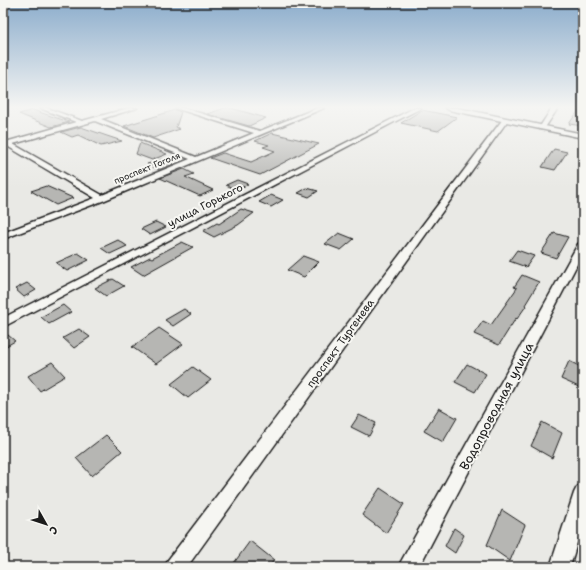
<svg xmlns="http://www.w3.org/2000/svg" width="586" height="570" font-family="'Shantell Sans',sans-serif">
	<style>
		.building { fill: #b6b6b3; stroke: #1c1c1c }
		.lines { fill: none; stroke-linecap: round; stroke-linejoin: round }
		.minor-casing { stroke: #1c1c1c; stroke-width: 3 }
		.tertiary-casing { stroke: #1c1c1c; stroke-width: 3 }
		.minor { fill: #f6f6f2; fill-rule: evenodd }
		.tertiary { fill: #f6f6f2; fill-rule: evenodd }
		.labels { text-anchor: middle; stroke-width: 4; stroke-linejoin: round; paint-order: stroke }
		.far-street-label { font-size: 9px; fill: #1c1c1c; stroke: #f6f6f2 }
		.street-label { font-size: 11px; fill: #1c1c1c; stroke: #f6f6f2 }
		.near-street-label { font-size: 13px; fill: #1c1c1c; stroke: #f6f6f2 }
	</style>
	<rect width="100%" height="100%" fill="#e9e9e5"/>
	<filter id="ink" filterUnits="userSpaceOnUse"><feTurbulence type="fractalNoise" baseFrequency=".025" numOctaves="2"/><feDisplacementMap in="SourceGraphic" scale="8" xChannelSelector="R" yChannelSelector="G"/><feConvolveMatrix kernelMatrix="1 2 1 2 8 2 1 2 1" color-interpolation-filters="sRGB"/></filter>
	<g filter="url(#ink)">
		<g class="building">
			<path d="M225 108H231L266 118 249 126 207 114Z"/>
			<path d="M580 108H583V126L569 124Z"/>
			<path d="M33 110 69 122 51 127 19 114Z"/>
			<path d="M175 110 181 112 176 127 180 129 153 138 124 126Z"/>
			<path d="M422 110 457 117 438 131 401 123Z"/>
			<path d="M81 127 107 136 122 141 101 146 78 135 72 137 61 132Z"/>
			<path d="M272 133 319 144 260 175 210 158 223 153 251 162 275 151 263 147 269 145 255 141Z"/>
			<path d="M140 143 167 154 152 160 136 154Z"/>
			<path d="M554 149 567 152 555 170 542 167Z"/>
			<path d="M164 159 174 164 159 170 147 164Z"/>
			<path d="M184 169 194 174 185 177 213 190 200 196 160 178Z"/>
			<path d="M237 180 248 184 237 190 226 185Z"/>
			<path d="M46 186 73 198 56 205 31 191Z"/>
			<path d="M307 188 318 191 309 197 298 193Z"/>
			<path d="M271 195 283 200 271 207 259 202Z"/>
			<path d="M241 209 254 213 238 225 214 237 203 231 217 223 219 224Z"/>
			<path d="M156 222 166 227 150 235 141 229Z"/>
			<path d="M339 233 354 239 341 250 325 244Z"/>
			<path d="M554 233 568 237 556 258 541 253Z"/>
			<path d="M118 240 127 246 110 254 101 248Z"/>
			<path d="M182 242 193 247 143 275 131 267 150 257 152 258Z"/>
			<path d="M517 250 534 256 526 267 509 261Z"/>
			<path d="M78 253 89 260 67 271 56 263Z"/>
			<path d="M303 256 319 262 304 277 287 270Z"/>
			<path d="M522 275 539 282 525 305 526 306 517 319 516 318 499 345 474 334 483 321 491 325 517 288 514 287Z"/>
			<path d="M113 279 124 286 106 296 95 288Z"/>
			<path d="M27 283 36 290 24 297 15 289Z"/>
			<path d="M63 305 71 312 49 324 41 317Z"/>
			<path d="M184 309 191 314 173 326 165 320Z"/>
			<path d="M159 328 183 344 156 364 132 347Z"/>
			<path d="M79 329 90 337 74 348 63 338Z"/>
			<path d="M8 335 15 341 3 348V337Z"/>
			<path d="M569 361 583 368V382L581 388 561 379Z"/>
			<path d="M52 362 65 376 40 391 28 376Z"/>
			<path d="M467 364 486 374 475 392 455 382Z"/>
			<path d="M193 367 211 380 188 398 171 384Z"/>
			<path d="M439 408 457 418 443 442 424 431Z"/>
			<path d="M359 415 376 423 369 436 351 427Z"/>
			<path d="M542 422 562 433 552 458 531 446Z"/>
			<path d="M106 435 122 451 92 476 76 458Z"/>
			<path d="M380 488 404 504 386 533 362 515Z"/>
			<path d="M502 510 525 525 510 561 487 545Z"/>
			<path d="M454 528 464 535 455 553 445 546Z"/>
			<path d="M250 541 274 560 269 567H231Z"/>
		</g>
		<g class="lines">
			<defs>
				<g id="minor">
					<path d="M40 108H47L82 121 129 108H137L101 119 196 157 254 133 175 108H183L260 131 317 108H324L105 200 3 239V233L95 198 7 146 3 147V141H9L76 122ZM95 121 190 159 102 195 13 144Z"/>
					<path d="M414 108H421L3 327V318Z"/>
					<path d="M552 108H558L544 129H540L539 128Z"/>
					<path d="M503 119 508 120 187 567H165L168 560Z"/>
					<path d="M583 241V253L419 567H398L578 244Z"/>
					<path d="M583 484V522L570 567H550L574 493 577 487Z"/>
				</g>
				<path id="tertiary" d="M445 108H458L583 134V138L449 110Z"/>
			</defs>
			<use href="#minor" class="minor-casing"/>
			<use href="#tertiary" class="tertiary-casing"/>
			<use href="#minor" class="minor"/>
			<use href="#tertiary" class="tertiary"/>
		</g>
	</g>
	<linearGradient id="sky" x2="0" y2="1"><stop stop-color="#8cadcc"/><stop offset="0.57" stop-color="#f5f5f3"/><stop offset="1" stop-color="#f5f5f3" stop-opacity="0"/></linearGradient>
	<rect width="586" height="188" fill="url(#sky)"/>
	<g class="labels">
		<g class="far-street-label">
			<text transform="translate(147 168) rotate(-22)" y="3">проспект Гоголя</text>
		</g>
		<g class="street-label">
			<text transform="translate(205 205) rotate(-27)" y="4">улица Горького</text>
			<text transform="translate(340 343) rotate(-54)" y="4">проспект Тургенева</text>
		</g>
		<g class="near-street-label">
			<text transform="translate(496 406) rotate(-62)" y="5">Водопроводная улица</text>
		</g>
	</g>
	<rect width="586" height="570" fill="none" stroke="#f6f6f2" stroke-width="16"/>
	<rect x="8" y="8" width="570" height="554" fill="none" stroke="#1c1c1c" stroke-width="1.5" filter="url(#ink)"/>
	<g transform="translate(46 524) rotate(129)" stroke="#f6f6f2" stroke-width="3" paint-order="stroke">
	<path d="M0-3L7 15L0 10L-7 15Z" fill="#1c1c1c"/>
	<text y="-6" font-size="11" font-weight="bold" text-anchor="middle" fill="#1c1c1c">С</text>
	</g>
</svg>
